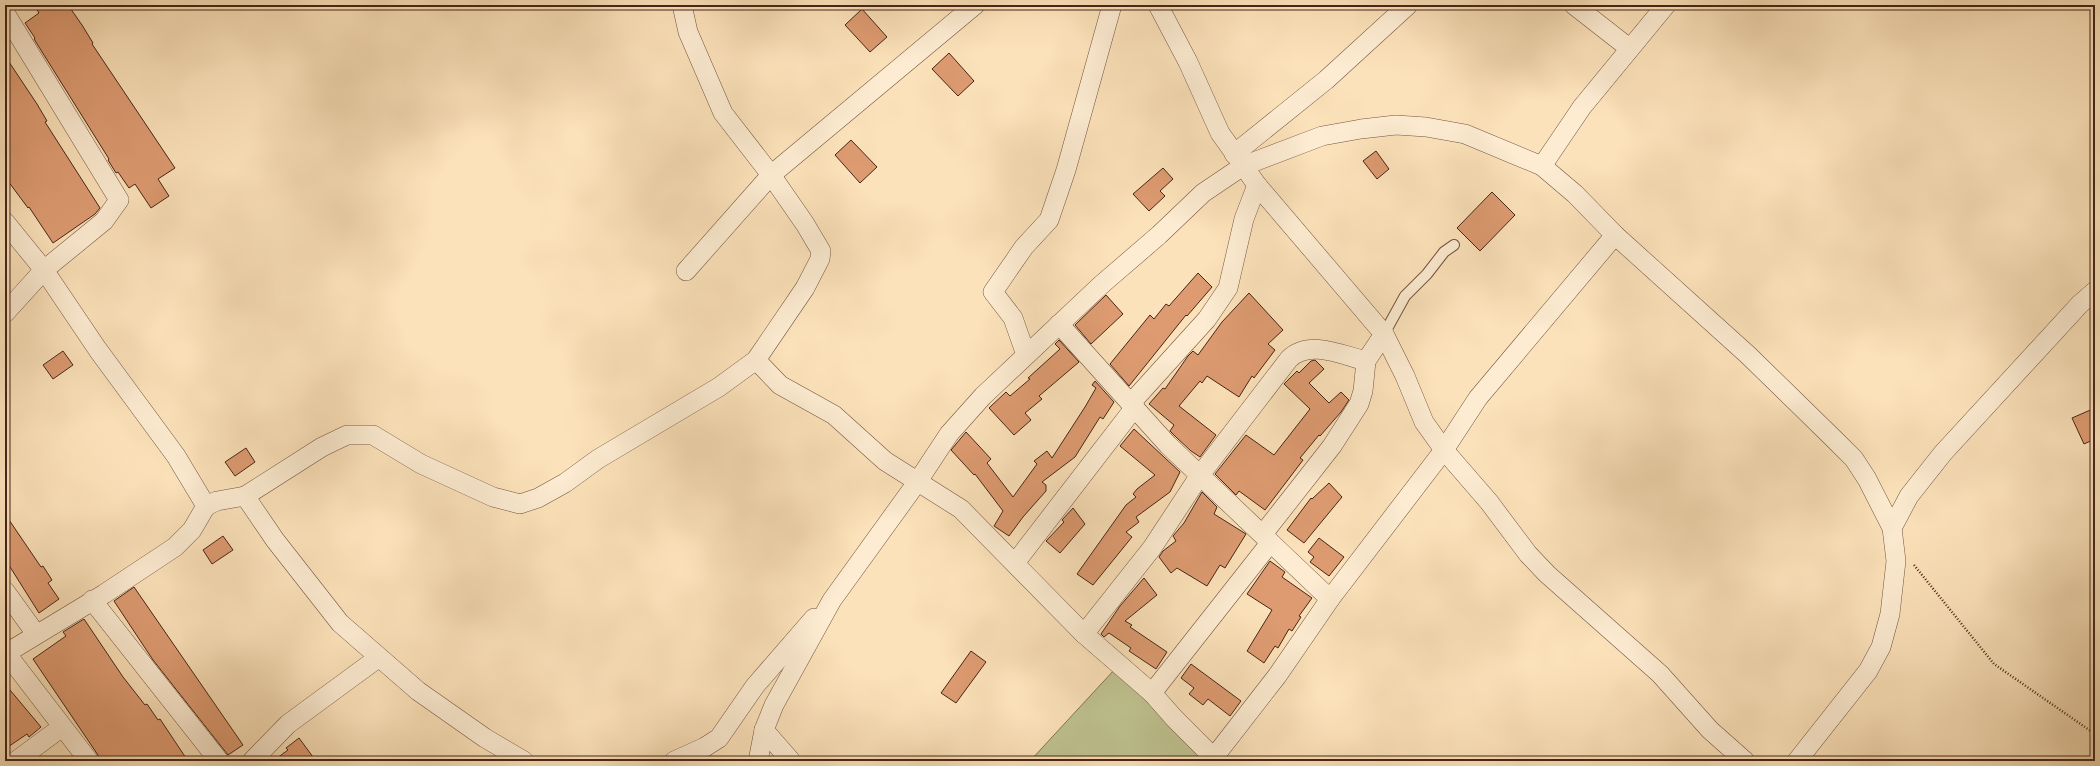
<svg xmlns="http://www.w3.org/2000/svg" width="2100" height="766" font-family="'EB Garamond',serif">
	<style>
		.green { fill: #bfc390; stroke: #827454 }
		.building { fill: #de9b71; stroke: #462517 }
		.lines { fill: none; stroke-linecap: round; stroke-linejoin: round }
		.service-casing { stroke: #745440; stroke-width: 12 }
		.minor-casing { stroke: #745440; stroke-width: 20 }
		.path { stroke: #462517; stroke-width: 2.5; stroke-dasharray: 1 2; stroke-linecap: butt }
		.service { stroke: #fdecd2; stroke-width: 10 }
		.minor { stroke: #fdecd2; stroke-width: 19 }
	</style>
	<rect width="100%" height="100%" fill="#fce2ba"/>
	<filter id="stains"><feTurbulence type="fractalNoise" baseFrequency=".005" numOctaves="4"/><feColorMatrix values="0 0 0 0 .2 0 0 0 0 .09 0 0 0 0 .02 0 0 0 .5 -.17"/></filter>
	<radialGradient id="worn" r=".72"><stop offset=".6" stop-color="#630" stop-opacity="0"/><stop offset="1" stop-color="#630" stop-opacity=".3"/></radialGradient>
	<path class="green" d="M1115 669 1203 756 1199 761H1030Z"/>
	<g class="building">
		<path d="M34 5H68L82 25 93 43 92 44 175 168 158 179 169 196 151 208 135 184 129 188 118 172 116 173 108 160 109 159 34 39 35 38 25 23 39 13Z"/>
		<path d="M862 9 887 37 870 52 845 25Z"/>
		<path d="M949 53 974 81 958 96 932 69Z"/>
		<path d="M5 56 37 104 47 121 45 122 100 208 95 214 53 243 29 207 28 208 5 177Z"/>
		<path d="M851 140 877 167 860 183 835 155Z"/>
		<path d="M1376 151 1389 169 1377 179 1363 161Z"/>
		<path d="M1163 168 1173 179 1160 191 1165 196 1149 211 1133 194Z"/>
		<path d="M1492 192 1515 215 1480 251 1457 228Z"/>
		<path d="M1198 273 1212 287 1187 316 1186 315 1129 386 1110 364 1150 315 1154 319 1166 304 1169 306Z"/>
		<path d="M1249 293 1283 330 1268 344 1275 350 1254 378 1252 376 1239 397 1207 376 1202 383 1200 381 1179 406 1216 435 1200 457 1191 451 1176 437 1170 431 1174 425 1149 404 1163 388 1165 389 1188 356 1193 351 1198 355 1222 322Z"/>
		<path d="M1106 295 1123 314 1091 344 1075 325Z"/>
		<path d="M1059 340 1079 362 1039 396 1042 399 1025 413 1031 420 1014 435 989 408 1006 392 1010 396 1030 379 1028 378 1060 349 1055 344Z"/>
		<path d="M63 351 73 365 53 379 43 365Z"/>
		<path d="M1315 360 1324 369 1309 383 1329 403 1341 392 1349 400 1341 412 1320 436 1319 435 1300 458 1303 460 1265 510 1239 491 1236 495 1215 474 1246 435 1274 455 1310 409 1284 384 1297 371 1299 373 1311 361Z"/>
		<path d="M1095 381 1114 402 1103 419 1100 417 1075 457 1042 482 1046 485V491L1023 517 1009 536 994 526 1003 511 975 474 974 475 951 450 966 432 991 459 987 463 1013 497 1037 464 1034 461 1047 451 1052 458 1085 407 1096 388 1092 385Z"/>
		<path d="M2095 408V439L2084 444 2072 418Z"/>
		<path d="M1134 429 1180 472 1170 492 1136 517 1139 522 1126 532 1132 537 1093 585 1077 574 1126 505 1136 497 1133 494 1137 489 1155 475 1120 446Z"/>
		<path d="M246 448 255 462 235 476 225 462Z"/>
		<path d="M1329 483 1342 497 1304 543 1287 530 1311 498 1312 499Z"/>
		<path d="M1202 492 1217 507 1214 514 1246 534 1225 568 1220 565 1207 586 1177 568 1171 573 1159 557 1163 551 1176 541 1173 536 1184 523Z"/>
		<path d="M1073 508 1085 524 1060 553 1046 541 1064 522 1062 520Z"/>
		<path d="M5 514 41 567 43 566 52 580 48 583 59 599 39 613 5 559Z"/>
		<path d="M223 536 233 550 212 564 203 550Z"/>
		<path d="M1319 538 1344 557 1329 576 1310 562 1314 557 1308 552Z"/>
		<path d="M1270 561 1285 572 1282 577 1312 598 1299 616 1301 617 1292 631 1289 629 1278 648 1275 646 1264 663 1247 651 1272 610 1247 594Z"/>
		<path d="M1144 578 1157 595 1125 621 1132 625 1130 627 1167 652 1156 669 1129 651 1131 648 1109 633 1104 637 1101 634 1120 606Z"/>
		<path d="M134 587 243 745 228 755 153 660 114 601Z"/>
		<path d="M84 619 123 677 145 705 147 704 158 720 160 719 188 761H102L33 659 66 636 63 632Z"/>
		<path d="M971 651 986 662 956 703 941 693Z"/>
		<path d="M1191 664 1241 701 1230 716 1208 699 1203 705 1189 694 1194 688 1181 678Z"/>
		<path d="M5 684 41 727 29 737 27 734 5 749Z"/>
		<path d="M299 738 316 761H273L288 750 286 748Z"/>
	</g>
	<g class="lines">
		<defs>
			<path id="service" d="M1384 334 1405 296 1427 274 1444 252 1454 245"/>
			<g id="minor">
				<path d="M682 5 688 32 723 113 771 175 805 224 821 251 820 259 805 288 756 360 780 385 834 415 885 461 961 509 1084 634 1152 693 1174 718 1214 758"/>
				<path d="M1158 5 1188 62 1220 133 1257 185 1384 334 1405 376 1424 422 1444 450 1489 502 1528 554 1547 574 1660 674 1710 730 1745 761"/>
				<path d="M1574 5 1629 48"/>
				<path d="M5 13 119 200 104 221 44 270 5 313"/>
				<path d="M1234 154 1326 80 1408 5"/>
				<path d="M1542 166 1582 107 1666 5"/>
				<path d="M5 222 44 270 98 350 176 456 206 506 192 530 175 547 104 594 5 654"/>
				<path d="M686 271 771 175 975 5"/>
				<path d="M1059 324 1168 445 1330 599"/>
				<path d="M1026 355 1013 318 993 292 1024 247 1049 220 1066 170 1112 5"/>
				<path d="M1131 403 1207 319 1228 288 1244 219 1257 185"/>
				<path d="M245 496 322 447 347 435H373L421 464 493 497 520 504 538 498 565 483 598 459 719 387 756 360"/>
				<path d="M206 506 217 501 245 496 275 540 340 623 418 691 485 738 524 761"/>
				<path d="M1892 528 1909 496 1943 453 2080 304 2095 291"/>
				<path d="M1263 534 1332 446 1359 404 1363 391 1366 361"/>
				<path d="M1015 563 1135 407"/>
				<path d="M5 591 36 634"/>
				<path d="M92 600 219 761"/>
				<path d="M1084 634 1152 548 1200 475 1289 359C1309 339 1342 355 1366 361L1384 334"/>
				<path d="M6 653 89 761"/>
				<path d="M1152 693 1270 543"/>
				<path d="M764 730 791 761"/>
				<path d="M16 761 62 727"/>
				<path d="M252 761 288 724 378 658"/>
				<path d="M674 761 705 747 719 738 755 686 814 618"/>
				<path d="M758 761 764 730 774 705 832 600 918 481 949 434 983 396 1101 285 1159 235 1203 193 1243 166 1322 136 1361 129 1396 125 1426 127 1465 134 1542 166 1575 194 1615 235 1748 355 1836 441 1854 459 1867 479 1892 528 1896 561 1890 614 1881 647 1868 671 1797 761"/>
				<path d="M1211 761 1277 676 1330 599 1444 450 1478 398 1615 235"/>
			</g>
		</defs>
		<use href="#service" class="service-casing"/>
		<use href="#minor" class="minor-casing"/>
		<path class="path" d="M1914 565 1994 664 2095 734"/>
		<use href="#service" class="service"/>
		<use href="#minor" class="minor"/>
	</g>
	<rect width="2100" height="766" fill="none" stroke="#fce2ba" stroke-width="20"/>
	<rect x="6" y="6" width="2088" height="754" fill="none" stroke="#462517" stroke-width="2"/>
	<rect x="10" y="10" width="2080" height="746" fill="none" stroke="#462517"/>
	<rect width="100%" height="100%" filter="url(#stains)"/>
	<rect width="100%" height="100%" fill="url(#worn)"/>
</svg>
